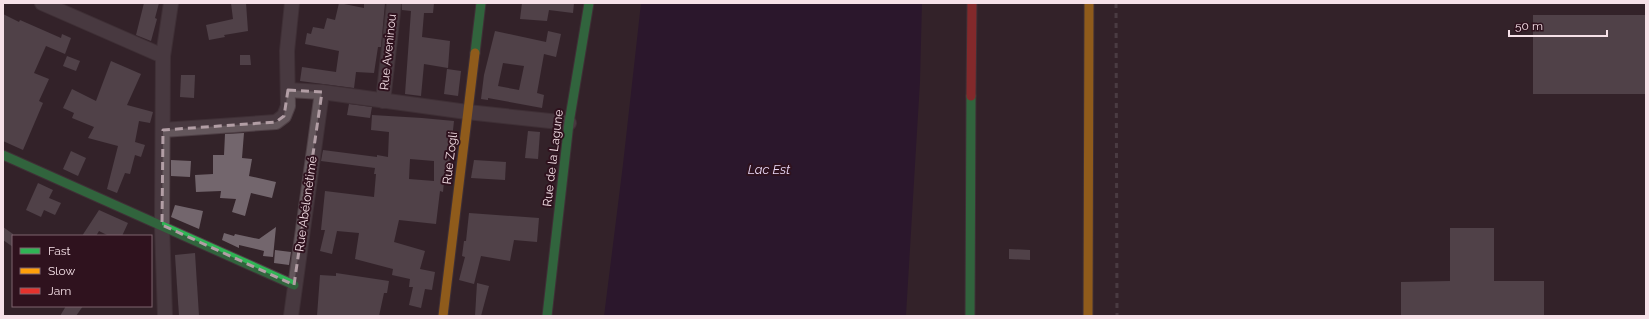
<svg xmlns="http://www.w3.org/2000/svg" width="1649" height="319" font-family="Raleway,sans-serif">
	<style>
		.water { fill: #230a2f }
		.building { fill: #73666d; fill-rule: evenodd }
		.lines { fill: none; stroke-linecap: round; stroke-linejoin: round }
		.street-casing { stroke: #4e3f45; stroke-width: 16 }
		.fast-casing { stroke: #4e3f45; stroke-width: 11 }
		.slow-casing { stroke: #4e3f45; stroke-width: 11 }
		.jam-casing { stroke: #4e3f45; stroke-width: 11 }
		.street { stroke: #63565b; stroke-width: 14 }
		.fast { stroke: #30b455; stroke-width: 9 }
		.slow { stroke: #ff9f0a; stroke-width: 9 }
		.jam { stroke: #e5322d; stroke-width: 9 }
		.rail { stroke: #675a5f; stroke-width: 3; stroke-dasharray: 5 5; stroke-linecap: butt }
		.marked { fill: none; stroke: #b29ea5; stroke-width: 3; stroke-dasharray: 8 5; stroke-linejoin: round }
		.labels { text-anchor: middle; stroke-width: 4; stroke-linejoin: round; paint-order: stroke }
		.street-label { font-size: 12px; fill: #f6e1e8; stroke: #2f121e }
		.water-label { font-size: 13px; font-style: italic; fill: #e8d7f5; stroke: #2f121e }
	</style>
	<rect width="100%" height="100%" fill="#332329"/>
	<path class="water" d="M641 3H922L920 82 906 316H604L623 164Z"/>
	<g class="building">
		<path d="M144 3H159L155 18 157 19 151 41 136 35Z"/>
		<path d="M231 3H246L248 31 224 35 225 37 209 40 206 25 233 19Z"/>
		<path d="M339 3 364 8V3H385L381 47H378L374 73 356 72 354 88 300 81 302 67 336 72 339 51 305 44 307 33 311 34 313 27 324 29 327 18 335 20Z"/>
		<path d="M402 3H434L433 13H424L422 37 450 41 448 68 424 64 421 96 405 94 411 11 402 10Z"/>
		<path d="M522 3H574L573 13 549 10 547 21 520 19Z"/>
		<path d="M3 14 19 22 20 20 61 38 62 34 71 38 65 54 46 46 34 73 49 79 39 101 43 103 23 150 3 141Z"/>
		<rect x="1533" y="15" width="113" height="79"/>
		<path d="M495 31 546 42 548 31 561 34 556 57 544 54 537 93 544 95 542 108 488 98V100L481 99 484 75ZM503 63 524 66 519 90 498 86Z"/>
		<path d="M240 55H250L251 65H240Z"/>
		<path d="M67 56 80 61 76 71 63 66Z"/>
		<path d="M111 61 141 74 127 105 153 112 150 123 139 121 135 142 145 145 141 157 135 155 130 174 125 173 117 193 107 189 118 146 88 138 94 127 72 118 74 113 63 108 72 89 96 101Z"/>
		<path d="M447 69 461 71 458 96 444 94Z"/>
		<path d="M181 75H195L194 98 180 97Z"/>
		<path d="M349 104 372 107 370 118 347 115Z"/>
		<path d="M372 115 422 118 454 121 448 175H447V181H444L443 192 440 191 436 224 399 220 394 242 425 251 420 269 435 272 432 290 425 289 421 308 409 305 413 287H409L410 279 392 275 393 269 355 259 359 233 337 231 332 254 320 251 325 230H321L325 191 374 197 376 174H374L375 168 321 161 323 150 377 157V155L388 157 389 132 371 130ZM410 159 434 161V181L409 179Z"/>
		<path d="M528 131 540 132 538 159 525 158Z"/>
		<path d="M244 133 242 158 252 159 249 176 276 182 272 198 251 193 245 216 232 212 236 199 220 198 221 191 196 192 195 175 213 174V155H224L225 134Z"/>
		<path d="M71 151 86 158 78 176 63 169Z"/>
		<path d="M171 160 191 161 190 177 171 176Z"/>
		<path d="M474 160 506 162 505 180 471 178Z"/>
		<path d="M38 183 53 190 49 198 61 203 55 215 44 210 41 217 26 210Z"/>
		<path d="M175 205 203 211 199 229 171 217Z"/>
		<path d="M99 210 128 223 122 236H109L99 231 96 236H82Z"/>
		<path d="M469 213 539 218 537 242 514 240 510 261 481 256 474 284 459 280 465 257 462 256 464 241H466Z"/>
		<path d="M3 227 13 234V247L3 240Z"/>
		<path d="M276 227 273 257 263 256 264 251 239 245V248L222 240 224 233 234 236 235 234 259 239Z"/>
		<path d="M1450 228H1494V281H1544V316H1401V282L1450 281Z"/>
		<path d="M1009 249 1030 250V260L1009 259Z"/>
		<path d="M275 250 291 252 289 265 274 263Z"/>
		<path d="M195 253 199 316H179L175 255Z"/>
		<path d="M336 273 389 281 387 293H384L379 316H317L320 275 336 276Z"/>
		<path d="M477 283 489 286 481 316H475Z"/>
		<path d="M66 306H83L76 316H60Z"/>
	</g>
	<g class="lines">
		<defs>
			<g id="street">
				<path d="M42 3 163 56"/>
				<path d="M288 90 322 92 467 112 569 123"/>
				<path d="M383 101 394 3"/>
				<path d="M163 130 276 122 284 116 288 106 287 51 292 3"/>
				<path d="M165 316 162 225 163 56 171 3"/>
				<path d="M291 316 322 92"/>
			</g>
			<g id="fast">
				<path d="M475 53 481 3"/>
				<path d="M3 155 294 285"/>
				<path d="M547 316 569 123 589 3"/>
				<path d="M970 316 971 96"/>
			</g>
			<g id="slow">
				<path d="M443 316 475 53"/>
				<path d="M1088 316 1089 3"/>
			</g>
			<path id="jam" d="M971 96 972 3"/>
		</defs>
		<use href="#street" class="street-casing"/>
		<use href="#fast" class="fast-casing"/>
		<use href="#slow" class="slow-casing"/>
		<use href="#jam" class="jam-casing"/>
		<use href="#street" class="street"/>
		<use href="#fast" class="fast"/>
		<use href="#slow" class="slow"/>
		<use href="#jam" class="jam"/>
		<path class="rail" d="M1116 3 1117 316"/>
	</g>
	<path d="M0 0H1649V319H0ZM288 90 322 92 294 285 162 225 163 130 276 122 284 116Z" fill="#332329" fill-opacity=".55" fill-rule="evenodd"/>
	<path class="marked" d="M288 90 322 92 294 285 162 225 163 130 276 122 284 116Z"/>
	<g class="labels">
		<g class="street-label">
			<text transform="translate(388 52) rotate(-84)" y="4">Rue Aveninou</text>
			<text transform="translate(450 158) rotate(-83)" y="4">Rue Zogli</text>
			<text transform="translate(553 158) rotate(-83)" y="4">Rue de la Lagune</text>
			<text transform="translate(306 204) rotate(-82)" y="4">Rue Abélonétimé</text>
		</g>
		<g class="water-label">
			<text x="769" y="174">Lac Est</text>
		</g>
	</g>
	<rect width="1649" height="319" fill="none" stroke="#f6e1e8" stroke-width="8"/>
	<rect x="12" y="235" width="140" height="72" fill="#2f121e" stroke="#7f656f"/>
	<rect x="20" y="248" width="20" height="6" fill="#30b455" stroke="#7f656f"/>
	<text x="48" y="255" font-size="12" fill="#f6e1e8">Fast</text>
	<rect x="20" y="268" width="20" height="6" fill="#ff9f0a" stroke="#7f656f"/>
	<text x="48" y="275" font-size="12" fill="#f6e1e8">Slow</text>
	<rect x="20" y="288" width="20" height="6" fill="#e5322d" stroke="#7f656f"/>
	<text x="48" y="295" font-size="12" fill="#f6e1e8">Jam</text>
	<path d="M1509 30v6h98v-6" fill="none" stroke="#f6e1e8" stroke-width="2"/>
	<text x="1515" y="30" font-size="12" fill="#f6e1e8" stroke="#2f121e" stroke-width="3" paint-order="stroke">50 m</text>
</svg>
